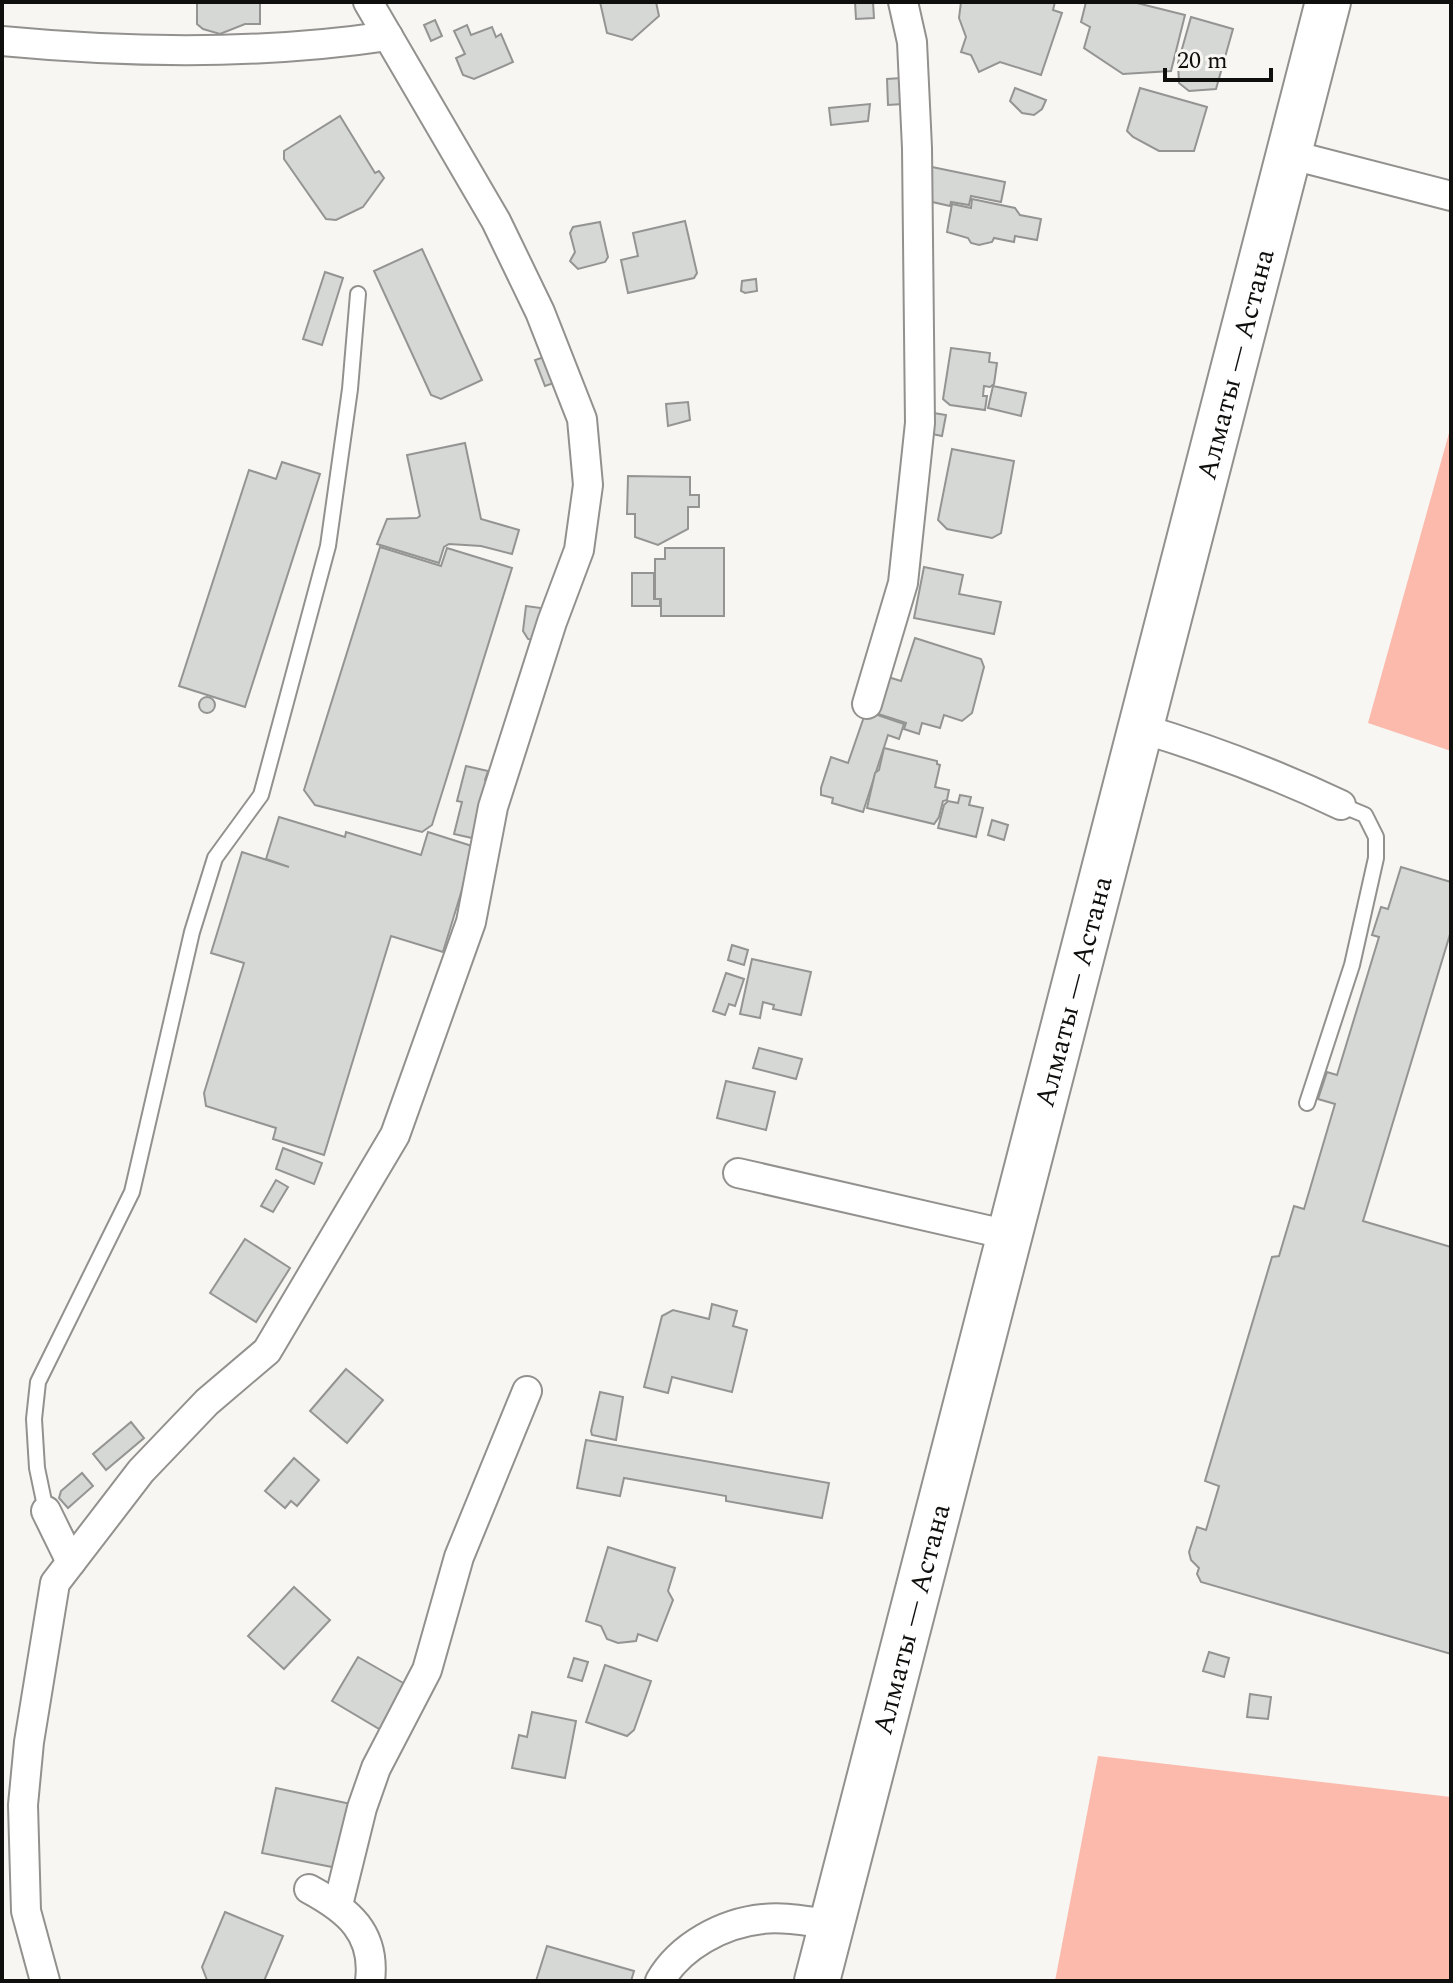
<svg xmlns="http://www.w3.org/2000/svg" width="1453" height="1983" font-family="Spectral,serif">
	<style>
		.green { fill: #fcbaac }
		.building { fill: #d6d8d5; stroke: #949593; stroke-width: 2 }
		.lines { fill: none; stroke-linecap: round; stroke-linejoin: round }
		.lane-casing { stroke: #92918e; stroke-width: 18 }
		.street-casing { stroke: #92918e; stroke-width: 32 }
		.highway-casing { stroke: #92918e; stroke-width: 48 }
		.lane { stroke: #fff; stroke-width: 14 }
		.street { stroke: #fff; stroke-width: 28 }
		.highway { stroke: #fff; stroke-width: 44 }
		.labels { text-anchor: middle; stroke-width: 6; stroke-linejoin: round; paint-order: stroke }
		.street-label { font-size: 28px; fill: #0f0f0e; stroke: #f7f6f3 }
	</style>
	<rect width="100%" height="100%" fill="#f7f6f3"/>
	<g class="green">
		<path d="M1451 426V751L1368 723Z"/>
		<path d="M1098 1756 1451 1797V1981H1055Z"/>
	</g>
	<g class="building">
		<path d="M197 2H260V24H245L220 34 203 29 197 24Z"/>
		<path d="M600 2H656L659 16 632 40 607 33Z"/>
		<path d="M855 2H873L874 18 856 19Z"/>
		<path d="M961 2H1055L1053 10 1062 13 1041 75 1000 62 979 72 971 55 961 52 966 37 959 18Z"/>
		<path d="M1086 2H1133L1185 15 1171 71 1123 74 1084 48 1090 27 1081 22Z"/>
		<path d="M1191 17 1233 29 1216 89 1189 91 1179 83 1178 63Z"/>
		<path d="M435 20 442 36 431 41 424 25Z"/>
		<path d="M467 25 471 35 492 27 496 37 501 34 513 62 474 79 463 75 456 58 465 54 454 31Z"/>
		<path d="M901 78 903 104 888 105 887 79Z"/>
		<path d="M1015 88 1046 100 1042 109 1034 115 1022 113 1010 101Z"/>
		<path d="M1140 88 1207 107 1194 151H1159L1133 137 1127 131Z"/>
		<path d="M870 104 868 121 831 125 829 108Z"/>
		<path d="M340 116 375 173 379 171 384 178 363 207 336 220 326 219 284 159V151Z"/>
		<path d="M932 167 1005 182 1001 202 971 196 969 205 951 202 950 206 928 201 925 198Z"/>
		<path d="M972 199 1015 208 1020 215 1041 219 1037 240 1015 236 1014 242 994 238 992 242 979 245 971 243 968 238 947 232 952 204 971 208Z"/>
		<path d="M685 221 697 273 694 278 628 293 621 260 638 256 633 233Z"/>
		<path d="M600 222 608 257 605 262 578 269 570 261 575 252 570 233 573 227Z"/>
		<path d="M422 249 482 380 441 399 431 395 374 271Z"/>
		<path d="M325 272 343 278 322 345 303 339Z"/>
		<path d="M756 279 757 291 745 293 741 291 742 281Z"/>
		<path d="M951 348 990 353 989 362 997 363 994 384 990 387 984 386 983 396H987L985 410 950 405 943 399Z"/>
		<path d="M547 356 557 382 545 386 535 360Z"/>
		<path d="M993 386 1026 393 1021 416 988 408Z"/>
		<path d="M688 402 690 420 668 426 666 404Z"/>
		<path d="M928 412 946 415 942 436 927 433Z"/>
		<path d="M465 443 481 519 519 530 512 554 481 546 449 544 444 547 439 563 377 544 387 519 417 518 420 516 407 455Z"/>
		<path d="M952 449 1014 461 1001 533 992 538 947 529 938 520Z"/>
		<path d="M282 462 320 474 245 707 179 686 249 470 276 479Z"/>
		<path d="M628 476 690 477V495H699V507H688V529L658 545 635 537V514H627Z"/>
		<path d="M380 547 441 566 447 548 512 568 432 825 422 832 315 805 304 790Z"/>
		<path d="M665 548H724V616H661V599H655V559H665Z"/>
		<path d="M924 567 963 575 959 594 1001 602 994 634 914 618Z"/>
		<path d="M632 573H654V599H660V606H632Z"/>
		<path d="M526 606 541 608 537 637 532 640 528 639 523 631Z"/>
		<path d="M915 638 981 659 984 667 972 713 962 721 944 715 940 728 922 723 919 734 904 729 906 723 869 711 888 677 901 681Z"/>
		<circle cx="207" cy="705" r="8"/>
		<path d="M866 711 904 724 899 739 888 735 863 812 832 803 833 798 821 795V788L831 757 848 763Z"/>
		<path d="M884 748 937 761V764L940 765 935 787 949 790 947 800 943 801 939 817 934 824 867 808 875 773 879 770Z"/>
		<path d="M466 766 488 771 485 780 489 784 472 838 454 834 462 802 457 801Z"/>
		<path d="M960 795 971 797 969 805 983 808 976 837 938 828 944 805 948 801 958 803Z"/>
		<path d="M279 817 345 837 346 832 421 855 428 832 475 847 443 952 391 936 324 1155 273 1139 276 1128 206 1106 204 1093 244 963 211 953 242 852 289 867 266 859Z"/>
		<path d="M992 820 1008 825 1004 840 988 835Z"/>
		<path d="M1401 867 1451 882V931L1363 1221 1451 1247V1654L1201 1582 1197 1574 1199 1568 1191 1560 1189 1552 1197 1527 1206 1530 1219 1486 1205 1481 1272 1257 1279 1256 1294 1206 1304 1209 1335 1104 1318 1099 1327 1072 1337 1075 1379 937 1372 935 1381 907 1388 909Z"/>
		<path d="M732 945 748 950 744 965 728 960Z"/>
		<path d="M752 959 811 972 801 1015 773 1009 774 1005 763 1002 760 1018 740 1014Z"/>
		<path d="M726 973 744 979 735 1006 729 1004 725 1015 713 1011Z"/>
		<path d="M759 1048 802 1059 796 1079 753 1068Z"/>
		<path d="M726 1081 775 1092 766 1130 717 1118Z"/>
		<path d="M283 1148 322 1163 314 1184 276 1169Z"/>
		<path d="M276 1180 288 1187 273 1212 261 1206Z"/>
		<path d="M245 1239 290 1268 256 1322 210 1293Z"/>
		<path d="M712 1304 737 1311 733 1326 747 1330 732 1392 672 1377 668 1393 644 1387 662 1316 673 1310 709 1319Z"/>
		<path d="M346 1369 383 1400 347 1443 310 1411Z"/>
		<path d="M600 1392 623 1397 616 1440 592 1435 591 1431Z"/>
		<path d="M131 1422 144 1438 106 1470 93 1454Z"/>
		<path d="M586 1440 829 1483 822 1518 726 1501V1496L624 1478 620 1496 577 1488Z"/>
		<path d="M294 1458 319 1480 297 1506 291 1501 285 1508 265 1491Z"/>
		<path d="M82 1473 93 1486 68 1508 59 1498 61 1491Z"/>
		<path d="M608 1547 675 1568 668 1591 673 1600 657 1641 638 1634 636 1641 618 1643 607 1639 601 1626 586 1621Z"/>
		<path d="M294 1587 330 1620 284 1669 248 1636Z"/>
		<path d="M1209 1652 1229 1658 1224 1677 1203 1671Z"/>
		<path d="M358 1657 412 1688 386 1733 332 1701Z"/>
		<path d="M574 1658 588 1662 582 1681 568 1677Z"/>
		<path d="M605 1665 651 1681 634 1730 627 1736 586 1722Z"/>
		<path d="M1250 1694 1271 1697 1268 1719 1247 1717Z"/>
		<path d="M532 1712 576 1721 565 1778 512 1768 519 1735 527 1737Z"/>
		<path d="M276 1788 351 1804 337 1868 262 1853Z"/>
		<path d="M225 1912 283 1936 264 1981 207 1980 202 1967Z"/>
		<path d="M547 1946 634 1971 631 1981H536Z"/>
	</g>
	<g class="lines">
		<defs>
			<g id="lane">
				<path d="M1307 1103 1352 965 1376 858V837L1365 815 1341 805"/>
				<path d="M46 1511 37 1468 34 1419 38 1382 132 1192 192 932 215 858 261 795 328 546 350 389 358 294"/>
			</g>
			<g id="street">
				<path d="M2 41C129 53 262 55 388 36"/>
				<path d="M1288 154 1451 196"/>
				<path d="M867 704 903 583 920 423 917 148 912 42 903 2"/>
				<path d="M1140 728C1209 749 1276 774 1341 805"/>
				<path d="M738 1173 1009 1235"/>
				<path d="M46 1511 71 1562"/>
				<path d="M309 1889C348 1910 376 1933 370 1981"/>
				<path d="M338 1905 362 1808 376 1768 427 1670 459 1557 527 1391"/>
				<path d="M45 1981 26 1911 23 1805 29 1742 55 1583 141 1471 207 1402 267 1351 395 1135 471 922 493 807 552 622 579 550 588 485 582 419 540 312 496 221 368 2"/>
				<path d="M660 1981C680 1946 723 1923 763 1919 785 1916 810 1922 832 1924"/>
			</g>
			<g id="highway">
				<path id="s1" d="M817 1981 1328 2"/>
			</g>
		</defs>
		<use href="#lane" class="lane-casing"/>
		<use href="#street" class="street-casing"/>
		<use href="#highway" class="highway-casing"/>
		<use href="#lane" class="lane"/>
		<use href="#street" class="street"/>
		<use href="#highway" class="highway"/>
	</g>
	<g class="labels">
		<g class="street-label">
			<text dy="10" stroke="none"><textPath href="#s1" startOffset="1670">Алматы — Астана</textPath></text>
			<text dy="10" stroke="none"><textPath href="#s1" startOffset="1022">Алматы — Астана</textPath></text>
			<text dy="10" stroke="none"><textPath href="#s1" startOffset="374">Алматы — Астана</textPath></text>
		</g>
	</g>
	<rect width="1453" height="1983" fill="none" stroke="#0f0f0e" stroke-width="8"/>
	<path d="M1165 68v12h106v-12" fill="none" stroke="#0f0f0e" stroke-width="4"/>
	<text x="1177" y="68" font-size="24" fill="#0f0f0e" stroke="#f7f6f3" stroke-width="6" paint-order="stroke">20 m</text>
</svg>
